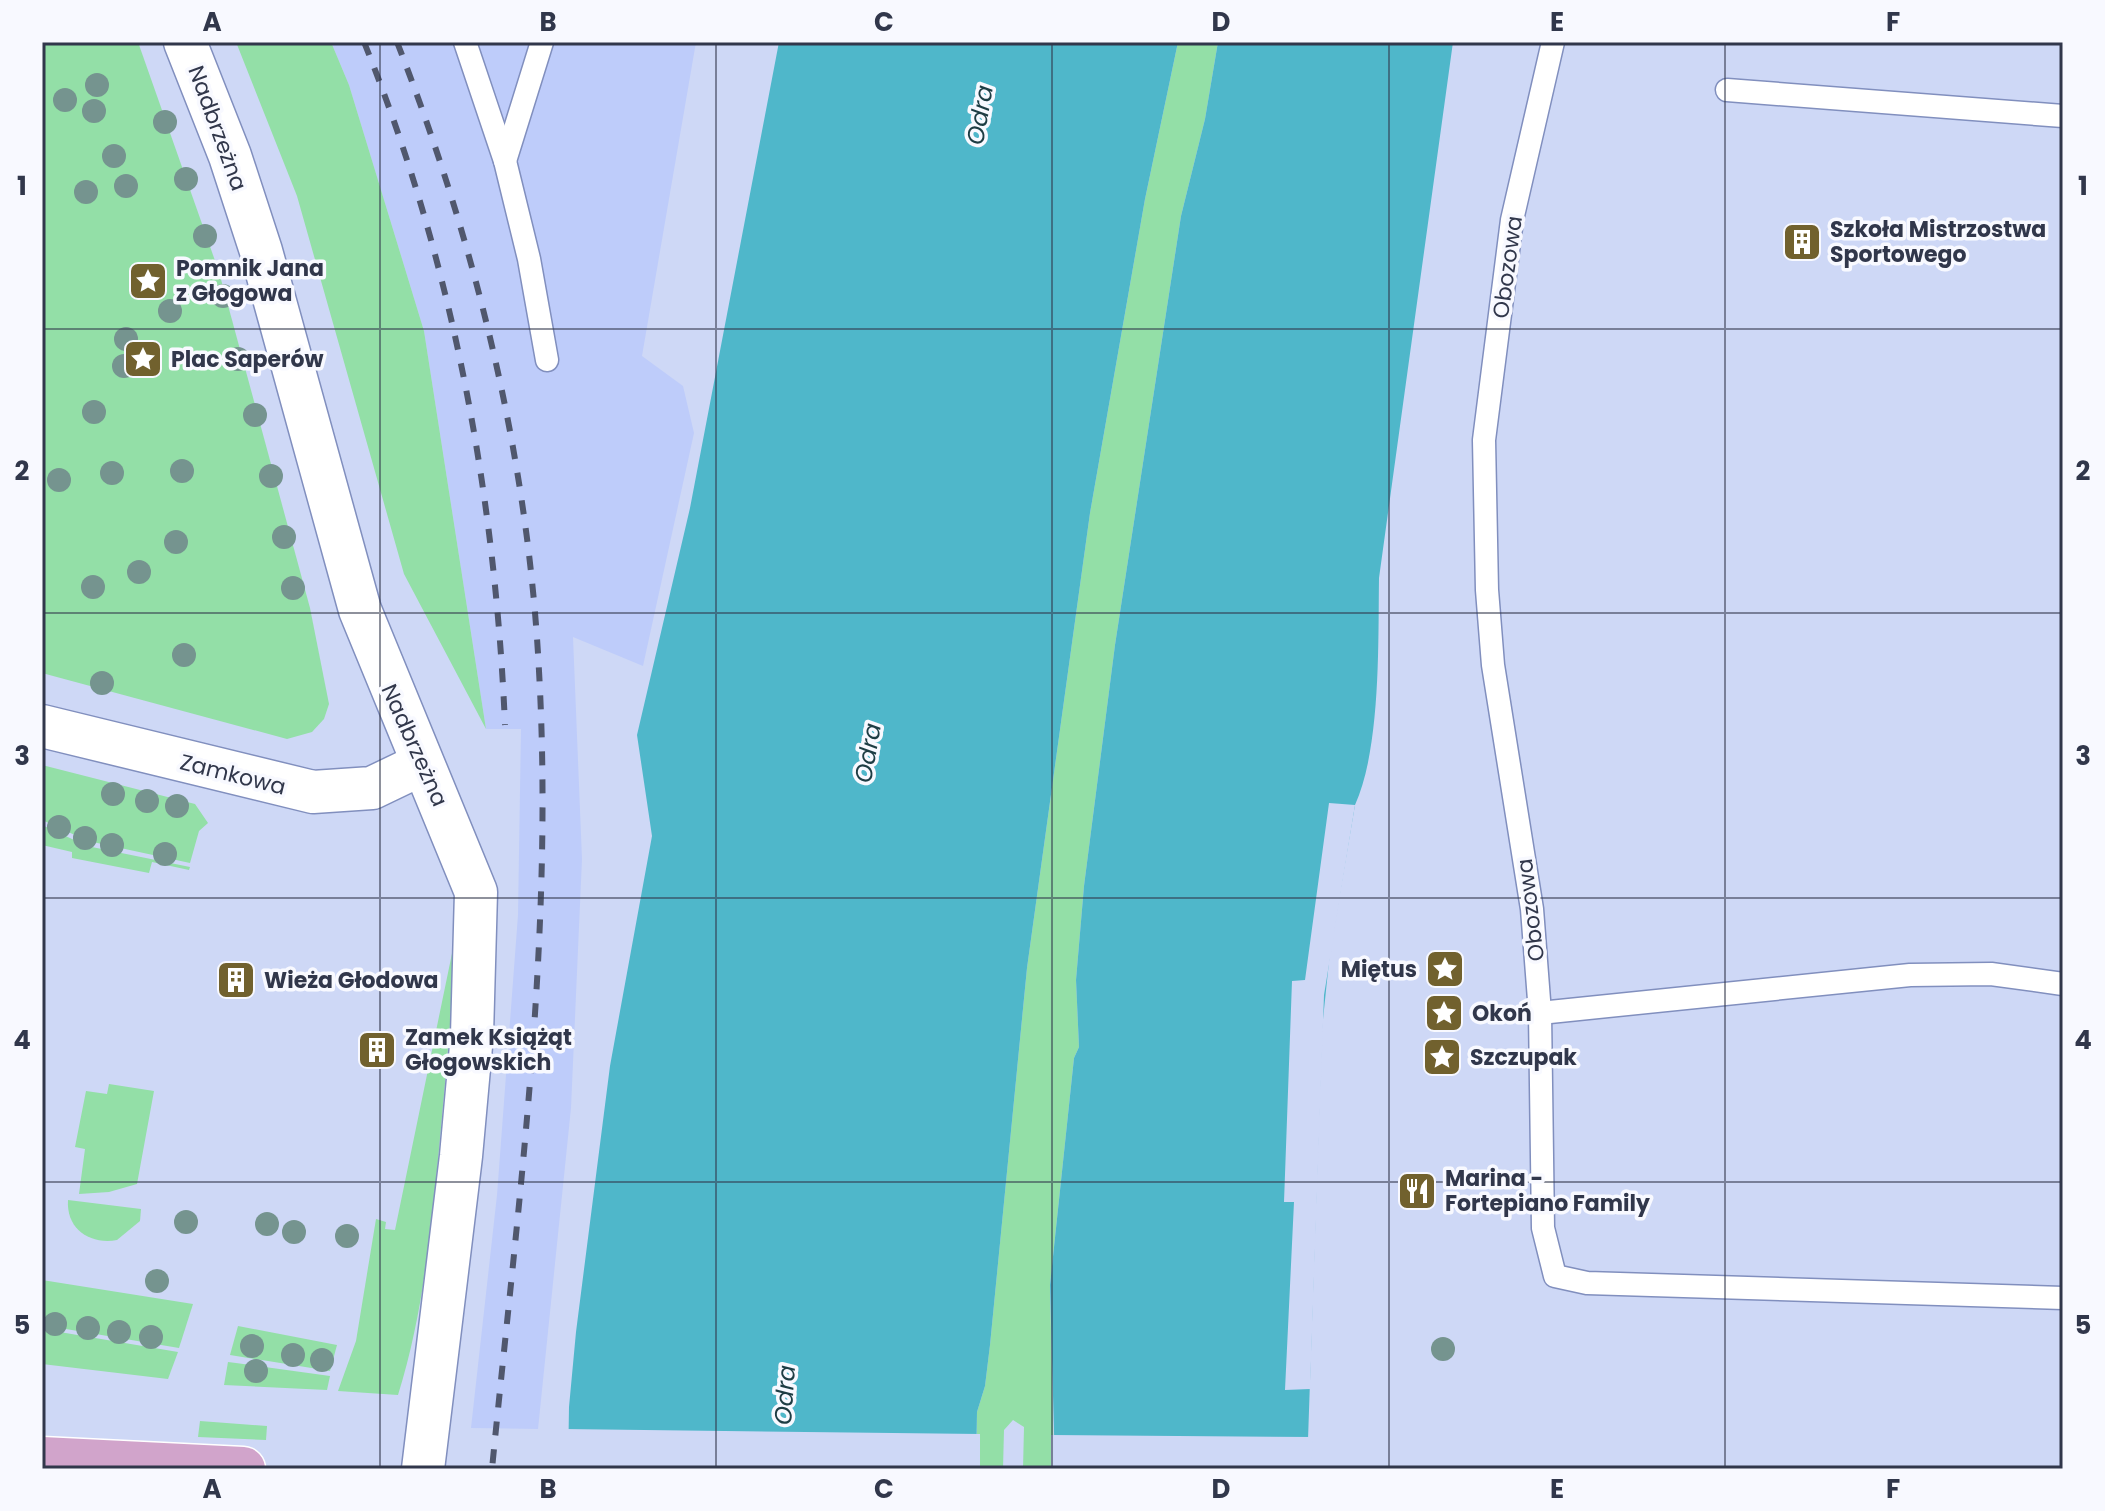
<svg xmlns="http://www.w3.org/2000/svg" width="2105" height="1511" font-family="Poppins,sans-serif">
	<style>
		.built { fill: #beccfa }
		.green { fill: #93dfa7 }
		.water { fill: #4fb7ca }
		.pier { fill: #ced8f6 }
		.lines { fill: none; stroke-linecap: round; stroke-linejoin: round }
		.lane-casing { stroke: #818fbe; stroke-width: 25 }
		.street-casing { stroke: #818fbe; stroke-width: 45 }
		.primary-casing { stroke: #fff; stroke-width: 47 }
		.lane { stroke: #fff; stroke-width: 22 }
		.street { stroke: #fff; stroke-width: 42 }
		.primary { stroke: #d1a4cb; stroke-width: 44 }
		.rail { stroke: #50576d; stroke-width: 6; stroke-dasharray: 14 14; stroke-linecap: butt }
		.tree { fill: #75948f }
		.grid { fill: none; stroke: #31374b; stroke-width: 2; stroke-opacity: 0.55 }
		.labels { text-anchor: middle; stroke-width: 7; stroke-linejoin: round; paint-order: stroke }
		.street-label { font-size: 22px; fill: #31374b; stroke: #f8f9ff }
		.poi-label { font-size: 22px; font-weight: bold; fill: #31374b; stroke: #f8f9ff; text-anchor: start }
		.water-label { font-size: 24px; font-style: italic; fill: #1e3d44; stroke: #f8f9ff }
		.neatline { fill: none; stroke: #31374b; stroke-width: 3 }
		.grid-label { font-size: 26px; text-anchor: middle; font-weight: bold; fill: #31374b }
	</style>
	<rect width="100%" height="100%" fill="#ced8f6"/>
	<path class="built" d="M331 42H696L642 356 683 386 694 433 643 666 573 637 582 859 571 1108 538 1429 471 1428 497 1195 518 915 521 729H486L424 331 349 85Z"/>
	<g class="green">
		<path d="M42 42H138L219 272 310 608 329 704 324 719 312 732 287 739 42 673Z"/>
		<path d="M236 42H331L349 85 424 331 486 729 404 574 297 196Z"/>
		<path d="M1178 42H1218L1205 119 1181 216 1115 645 1084 886 1076 980 1079 1047 1074 1058 1050 1285 1054 1469H1023L1024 1427 1013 1420 1004 1430 1003 1469H976L977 1412 985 1386 990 1345 1027 968 1090 513 1145 199Z"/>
		<path d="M42 765 195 804 208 823 199 831 190 863 88 841 42 820Z"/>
		<path d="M42 825 87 846 190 867 189 870 152 862 149 873 72 858V852L42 845Z"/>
		<path d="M456 934C452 1010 445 1085 438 1160 430 1240 422 1318 398 1395L338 1391 356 1341 376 1219 386 1222 385 1229 395 1230Z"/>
		<path d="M109 1084 154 1091 137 1184 109 1192 79 1194 85 1149 75 1147 86 1091 107 1094Z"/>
		<path d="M68 1200 141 1209 140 1221 117 1240C90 1245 66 1229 68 1200Z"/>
		<path d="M42 1280 193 1304 179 1348 42 1325Z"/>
		<path d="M238 1326 337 1345 330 1371 230 1355Z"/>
		<path d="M42 1329 178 1352 168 1379 42 1364Z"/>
		<path d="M228 1362 236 1363 330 1376 327 1390 224 1385Z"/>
		<path d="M200 1421 267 1426 266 1440 198 1437Z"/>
	</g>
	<g class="water">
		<path d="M779 42H1178L1145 199 1090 513 1027 968 990 1345 985 1386 977 1412 976 1469H568L569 1407 576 1332 610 1066 652 836 637 735 690 508Z"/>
		<path d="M1218 42H1453L1379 578C1378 644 1381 747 1355 805L1330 952 1322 1029 1307 1469H1055L1050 1285 1074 1058 1079 1047 1076 980 1084 886 1115 645 1181 216 1205 119Z"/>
	</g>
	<g class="pier">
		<path d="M1329 803 1355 805 1324 995 1310 1389 1285 1390 1294 1202H1284L1292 981 1305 980Z"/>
		<path d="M564 1429 980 1434V1469H564Z"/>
		<path d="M1051 1435 1313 1437 1311 1469H1051Z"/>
	</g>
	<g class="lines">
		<defs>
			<g id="lane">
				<path d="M465 42 505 161 529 259 547 360"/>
				<path d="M1553 42 1512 220 1484 440 1487 590 1493 665 1532 909 1540 1013 1543 1228 1555 1276 1587 1283 2063 1298"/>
				<path d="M1727 90 2063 116"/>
				<path d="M505 161 542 42"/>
				<path d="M1540 1013 1910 975 1991 974 2063 984"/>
			</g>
			<g id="street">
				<path d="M185 42 230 156 261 251 360 610 476 892 472 1035 461 1156 423 1469"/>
				<path d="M42 726 313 792 372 788 422 764"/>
			</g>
			<path id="primary" d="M42 1459 243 1469"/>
		</defs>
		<use href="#lane" class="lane-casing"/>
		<use href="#street" class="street-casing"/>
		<use href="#primary" class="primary-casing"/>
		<use href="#lane" class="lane"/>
		<use href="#street" class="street"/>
		<use href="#primary" class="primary"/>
		<g class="rail">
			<path d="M364 42C452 259 495 492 505 725"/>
			<path d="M397 42C475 242 528 456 539 671 554 938 518 1204 492 1469"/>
		</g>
	</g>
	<g class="tree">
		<circle cx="97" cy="85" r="12"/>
		<circle cx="65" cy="100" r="12"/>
		<circle cx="94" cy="111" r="12"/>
		<circle cx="165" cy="122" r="12"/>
		<circle cx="114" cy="156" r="12"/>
		<circle cx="186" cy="179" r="12"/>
		<circle cx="126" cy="186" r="12"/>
		<circle cx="86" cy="192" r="12"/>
		<circle cx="205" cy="236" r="12"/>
		<circle cx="223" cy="296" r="12"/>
		<circle cx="170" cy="311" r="12"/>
		<circle cx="126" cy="339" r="12"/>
		<circle cx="238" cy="359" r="12"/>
		<circle cx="124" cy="366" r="12"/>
		<circle cx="94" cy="412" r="12"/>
		<circle cx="255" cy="415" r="12"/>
		<circle cx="182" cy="471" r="12"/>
		<circle cx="112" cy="473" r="12"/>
		<circle cx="271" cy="476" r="12"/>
		<circle cx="59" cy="480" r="12"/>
		<circle cx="284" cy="537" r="12"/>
		<circle cx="176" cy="542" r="12"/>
		<circle cx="139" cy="572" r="12"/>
		<circle cx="93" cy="587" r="12"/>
		<circle cx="293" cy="588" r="12"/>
		<circle cx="184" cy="655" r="12"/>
		<circle cx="102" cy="683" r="12"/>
		<circle cx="113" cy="794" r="12"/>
		<circle cx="147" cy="801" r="12"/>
		<circle cx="177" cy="806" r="12"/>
		<circle cx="59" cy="827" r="12"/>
		<circle cx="85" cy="838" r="12"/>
		<circle cx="112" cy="845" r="12"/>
		<circle cx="165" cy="854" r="12"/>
		<circle cx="186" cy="1222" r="12"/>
		<circle cx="267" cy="1224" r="12"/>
		<circle cx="294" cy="1232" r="12"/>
		<circle cx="347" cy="1236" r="12"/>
		<circle cx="157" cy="1281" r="12"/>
		<circle cx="55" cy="1324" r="12"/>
		<circle cx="88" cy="1328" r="12"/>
		<circle cx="119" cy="1332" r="12"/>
		<circle cx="151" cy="1337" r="12"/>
		<circle cx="252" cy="1346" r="12"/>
		<circle cx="1443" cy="1349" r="12"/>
		<circle cx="293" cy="1355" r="12"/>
		<circle cx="322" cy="1360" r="12"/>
		<circle cx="256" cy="1371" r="12"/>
	</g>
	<path class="grid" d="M380 42V1469M716 42V1469M1052 42V1469M1389 42V1469M1725 42V1469M42 329H2063M42 613H2063M42 898H2063M42 1182H2063"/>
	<defs>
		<symbol id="building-square" viewBox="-11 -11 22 22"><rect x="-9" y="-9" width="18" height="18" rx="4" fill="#71612e" stroke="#f8f9ff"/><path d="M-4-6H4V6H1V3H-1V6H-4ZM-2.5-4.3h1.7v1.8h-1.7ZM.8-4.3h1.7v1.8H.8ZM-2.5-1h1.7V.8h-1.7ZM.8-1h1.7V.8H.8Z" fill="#fff"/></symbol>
		<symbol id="sight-square" viewBox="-11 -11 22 22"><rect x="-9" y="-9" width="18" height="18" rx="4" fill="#71612e" stroke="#f8f9ff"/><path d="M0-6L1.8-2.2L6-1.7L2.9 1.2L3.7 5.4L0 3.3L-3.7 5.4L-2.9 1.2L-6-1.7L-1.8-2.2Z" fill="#fff"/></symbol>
		<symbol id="restaurant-square" viewBox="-11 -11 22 22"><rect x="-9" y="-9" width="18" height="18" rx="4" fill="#71612e" stroke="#f8f9ff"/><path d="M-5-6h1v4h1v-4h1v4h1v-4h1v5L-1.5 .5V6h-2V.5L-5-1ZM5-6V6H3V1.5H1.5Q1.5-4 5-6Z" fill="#fff"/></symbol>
	</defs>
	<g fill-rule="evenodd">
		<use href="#building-square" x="1780" y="220" width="44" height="44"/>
		<use href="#sight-square" x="126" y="259" width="44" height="44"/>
		<use href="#sight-square" x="121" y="337" width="44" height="44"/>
		<use href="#sight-square" x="1423" y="947" width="44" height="44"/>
		<use href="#building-square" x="214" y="958" width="44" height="44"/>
		<use href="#sight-square" x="1422" y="991" width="44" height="44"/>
		<use href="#building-square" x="355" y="1028" width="44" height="44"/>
		<use href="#sight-square" x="1420" y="1035" width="44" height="44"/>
		<use href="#restaurant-square" x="1395" y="1169" width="44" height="44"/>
	</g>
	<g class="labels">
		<g class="street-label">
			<text transform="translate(218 128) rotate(70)" y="8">Nadbrzeżna</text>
			<text transform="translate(1507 267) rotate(-82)" y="8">Obozowa</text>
			<text transform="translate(415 745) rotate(66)" y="8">Nadbrzeżna</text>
			<text transform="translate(233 774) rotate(14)" y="8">Zamkowa</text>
			<text transform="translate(1530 910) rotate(-97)" y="8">Obozowa</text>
		</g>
		<g class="poi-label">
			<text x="1830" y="237">Szkoła Mistrzostwa<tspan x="1830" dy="25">Sportowego</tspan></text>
			<text x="176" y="276">Pomnik Jana<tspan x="176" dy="25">z Głogowa</tspan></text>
			<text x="171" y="367">Plac Saperów</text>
			<text x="1417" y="977" text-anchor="end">Miętus</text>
			<text x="264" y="988">Wieża Głodowa</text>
			<text x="1472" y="1021">Okoń</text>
			<text x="405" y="1045">Zamek Książąt<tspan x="405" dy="25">Głogowskich</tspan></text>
			<text x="1470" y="1065">Szczupak</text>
			<text x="1445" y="1186">Marina -<tspan x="1445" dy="25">Fortepiano Family</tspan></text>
		</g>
		<g class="water-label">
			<text transform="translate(980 115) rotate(-80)" y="8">Odra</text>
			<text transform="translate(868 753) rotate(-80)" y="8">Odra</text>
			<text transform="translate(785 1395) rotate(-86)" y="8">Odra</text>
		</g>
	</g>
	<rect width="2105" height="1511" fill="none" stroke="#f8f9ff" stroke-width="88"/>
	<rect x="44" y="44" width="2017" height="1423" class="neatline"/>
	<g class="grid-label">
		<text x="212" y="31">A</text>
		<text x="548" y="31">B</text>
		<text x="884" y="31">C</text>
		<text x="1221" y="31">D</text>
		<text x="1557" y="31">E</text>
		<text x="1893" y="31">F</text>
		<text x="22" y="195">1</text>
		<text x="2083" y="195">1</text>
		<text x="22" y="480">2</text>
		<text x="2083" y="480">2</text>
		<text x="22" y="765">3</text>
		<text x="2083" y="765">3</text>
		<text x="22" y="1049">4</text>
		<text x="2083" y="1049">4</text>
		<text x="22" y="1334">5</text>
		<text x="2083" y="1334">5</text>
		<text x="212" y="1498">A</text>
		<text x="548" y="1498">B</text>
		<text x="884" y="1498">C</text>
		<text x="1221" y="1498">D</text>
		<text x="1557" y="1498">E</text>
		<text x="1893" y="1498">F</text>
	</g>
</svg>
